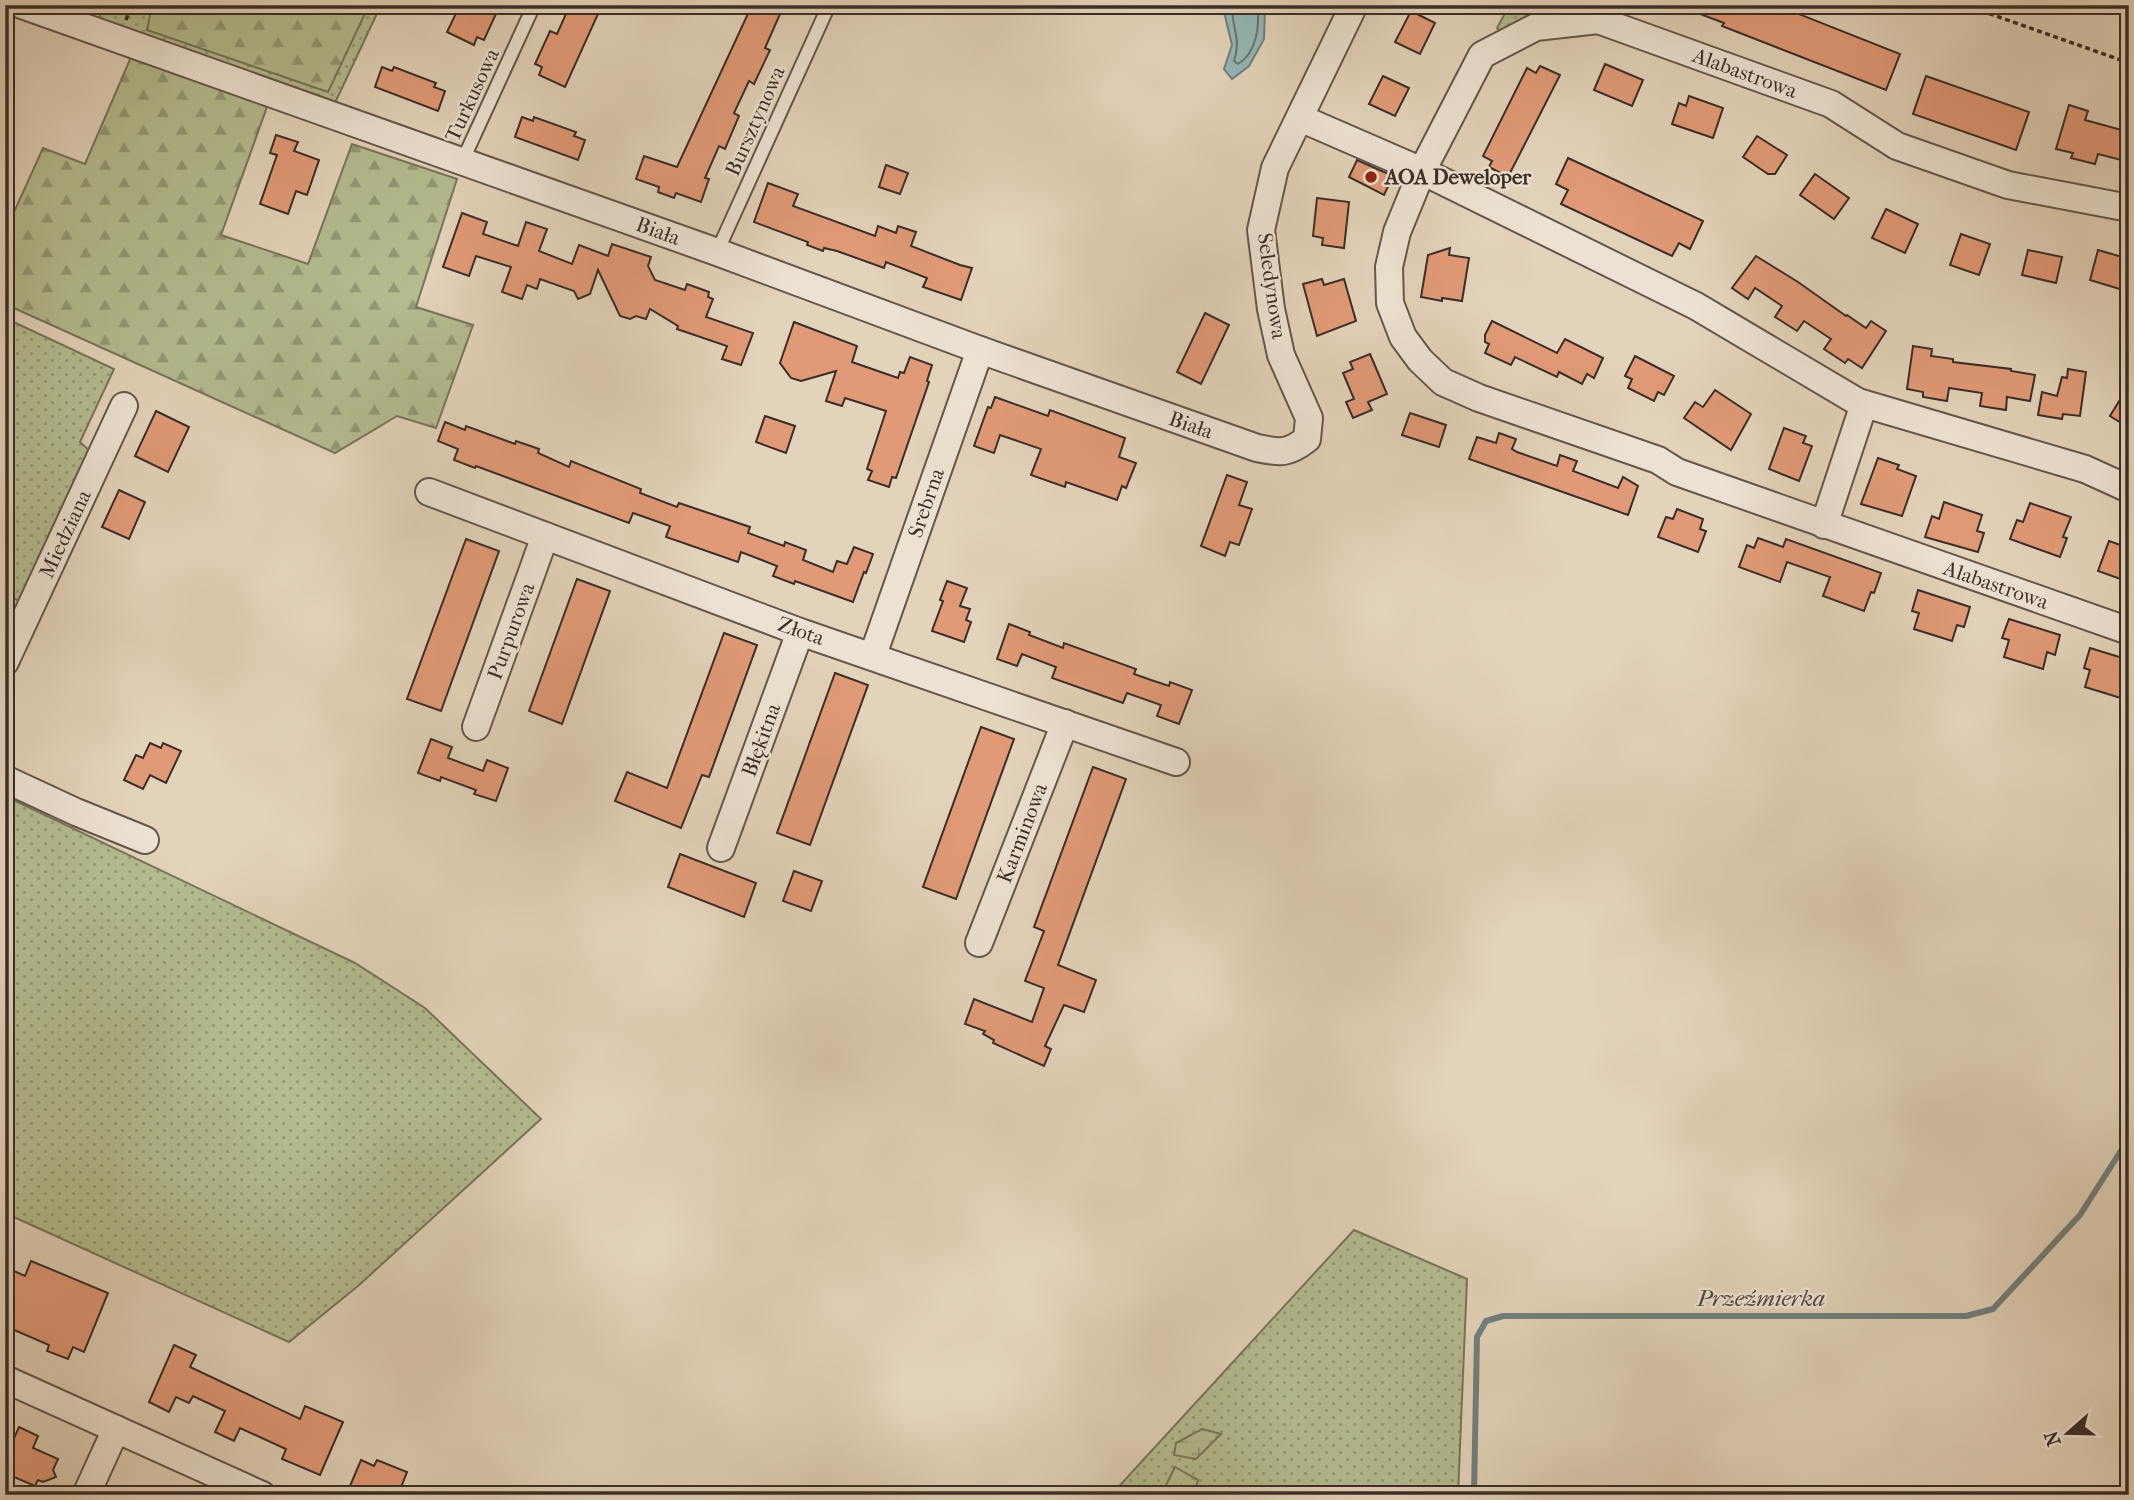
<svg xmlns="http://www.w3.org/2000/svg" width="2134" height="1500" font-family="'IM FELL French Canon',serif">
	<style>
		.grass { fill: url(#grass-dots); stroke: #77755c; stroke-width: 2 }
		.forest { fill: url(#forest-firs); stroke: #77755c; stroke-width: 2 }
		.wetland { fill: url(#wetland-marsh); stroke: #77755c; stroke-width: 2 }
		.water { fill: #96b6b6; stroke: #71807d; stroke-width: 2 }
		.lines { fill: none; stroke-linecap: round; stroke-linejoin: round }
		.shore { stroke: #68726f; stroke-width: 2 }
		.stream { stroke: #71807d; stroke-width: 6 }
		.building { fill: #e19a77; stroke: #3a2e28; stroke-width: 2 }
		.service-casing { stroke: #64574c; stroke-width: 16 }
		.minor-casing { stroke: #64574c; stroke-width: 30 }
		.path { stroke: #3a2e28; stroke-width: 3.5; stroke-dasharray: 5 3.5; stroke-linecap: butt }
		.service { stroke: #ede2d2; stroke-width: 12 }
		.minor { stroke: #ede2d2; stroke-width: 26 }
		.poi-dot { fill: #8f2418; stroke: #ede2d2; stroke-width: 2.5 }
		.labels { text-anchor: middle; stroke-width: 5; stroke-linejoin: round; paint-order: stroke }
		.street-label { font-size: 21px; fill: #3a2e28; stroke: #ede2d2 }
		.poi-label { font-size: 21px; font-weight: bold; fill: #3a2e28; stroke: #ede2d2; text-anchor: start }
		.water-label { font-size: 23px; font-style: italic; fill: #4c4944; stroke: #ede2d2 }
	</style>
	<defs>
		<pattern id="grass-dots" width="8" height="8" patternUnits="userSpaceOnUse" patternTransform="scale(1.75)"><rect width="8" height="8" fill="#b4bc90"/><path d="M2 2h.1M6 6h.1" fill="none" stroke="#939976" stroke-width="1.8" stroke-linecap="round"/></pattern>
		<pattern id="forest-firs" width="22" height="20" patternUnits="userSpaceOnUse" patternTransform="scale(1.75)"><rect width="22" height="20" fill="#b4bc90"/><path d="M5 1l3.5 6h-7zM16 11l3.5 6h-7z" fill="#939976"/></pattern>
		<pattern id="wetland-marsh" width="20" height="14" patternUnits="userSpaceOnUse" patternTransform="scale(1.75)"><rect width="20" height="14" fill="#b4bc90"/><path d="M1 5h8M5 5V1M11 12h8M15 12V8" fill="none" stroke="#939976"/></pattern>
	</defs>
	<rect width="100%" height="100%" fill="#e3d3ba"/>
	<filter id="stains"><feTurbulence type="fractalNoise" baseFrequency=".00286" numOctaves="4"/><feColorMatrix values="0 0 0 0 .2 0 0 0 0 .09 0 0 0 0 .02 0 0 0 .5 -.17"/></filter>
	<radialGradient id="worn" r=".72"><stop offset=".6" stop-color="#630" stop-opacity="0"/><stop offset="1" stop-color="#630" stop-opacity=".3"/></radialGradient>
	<g class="grass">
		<path d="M104 5H381L335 103 98 20Z"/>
		<path d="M1512 5H1545L1553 8 1552 12 1502 33 1497 28 1508 8Z"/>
		<path d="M5 318 114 369 80 442 91 452 25 604 5 594Z"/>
		<path d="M5 796 355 963 425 1008 541 1119 358 1286 289 1342 5 1213Z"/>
		<path d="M1354 1230 1467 1279 1458 1495H1111Z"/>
	</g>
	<g class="forest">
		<path d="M152 5H369L328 92 147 30Z"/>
		<path d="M131 57 268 104 221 235 308 264 352 144 457 179 416 307 473 325 436 428 397 416 335 453 5 304V232L43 148 85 164Z"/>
	</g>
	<g class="wetland">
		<path d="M1202 1429 1221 1434 1196 1459 1174 1455 1176 1443Z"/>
		<path d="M1175 1467 1198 1480 1194 1495H1161Z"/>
	</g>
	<path class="water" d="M1227 5H1262L1265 10 1264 39 1249 66 1232 79 1224 69 1232 45 1224 12Z"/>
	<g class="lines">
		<path class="shore" d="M1233 5C1230 27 1242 35 1234 61L1238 64C1257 53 1260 25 1257 5"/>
		<path class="stream" d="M1474 1495 1477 1337 1486 1321 1503 1316H1966L1993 1309 2080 1215 2129 1138"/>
	</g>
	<g class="building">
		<path d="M460 5H500L484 40 477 37 474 45 447 32Z"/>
		<path d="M570 5H602L565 87 539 75 542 67 535 64 550 31 557 34Z"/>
		<path d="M752 5H784L765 48 770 50 754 84 749 81 734 113 739 116 725 149 719 146 705 178 709 179 701 202 676 193 674 198 658 192 659 187 636 179 644 156 677 167Z"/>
		<path d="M1682 5H1776L1900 54 1886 90 1722 26 1724 23 1682 7Z"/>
		<path d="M1411 11 1435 23 1420 54 1395 42Z"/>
		<path d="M1605 64 1643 80 1632 106 1594 90Z"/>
		<path d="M1540 66 1560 75 1508 177 1489 167 1492 161 1483 156 1527 68 1536 73Z"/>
		<path d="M382 67 392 71 394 67 436 83 434 87 445 91 438 111 375 87Z"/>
		<path d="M1383 76 1409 88 1395 116 1369 104Z"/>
		<path d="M1926 76 2029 112 2016 150 1913 114Z"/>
		<path d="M1689 96 1723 108 1713 138 1672 124 1679 103 1686 106Z"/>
		<path d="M2069 105 2088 111 2085 120 2129 132V162L2098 154 2095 164 2071 158 2073 153 2056 149Z"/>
		<path d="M522 117 533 121 534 117 576 132 574 136 585 140 578 160 515 137Z"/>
		<path d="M276 135 298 142 294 151 319 160 307 195 296 191 288 214 260 204 277 155 270 153Z"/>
		<path d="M1757 136 1787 155 1775 174H1768L1743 157Z"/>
		<path d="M1568 158 1703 221 1690 249 1679 243 1672 256 1561 204 1568 190 1556 184Z"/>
		<path d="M1357 160 1393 176 1384 195 1349 177Z"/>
		<path d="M886 165 908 173 900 194 879 187Z"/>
		<path d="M1815 174 1849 198 1834 219 1800 195Z"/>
		<path d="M768 183 798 194 793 206 875 236 878 226 896 233 898 226 916 232 911 246 960 265 972 268 961 300 923 287 927 278 886 262 884 268 837 251 824 248 823 251 807 245 808 242 754 222Z"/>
		<path d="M1317 198 1349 202 1344 248 1322 245 1323 238 1313 236Z"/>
		<path d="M1886 209 1918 224 1905 253 1872 238Z"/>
		<path d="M462 213 487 222 483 234 518 246 526 222 547 229 539 251 572 264 579 245 608 256 612 244 651 257 648 266 655 280 685 290 687 284 709 292 708 297 713 299 706 317 753 333 741 365 722 359 727 346 677 329 678 326 650 309 646 319 636 316 630 319 620 316 598 270 590 294 578 299 574 291 540 279 537 289 527 285 522 299 502 292 511 267 476 256 469 276 443 267Z"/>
		<path d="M1961 234 1990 244 1979 275 1950 265Z"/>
		<path d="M1450 248 1449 255 1469 258 1462 301 1442 298V301L1421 297 1428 255Z"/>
		<path d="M2028 250 2062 257 2056 283 2022 275Z"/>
		<path d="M2098 250 2129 259V270L2123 290 2090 280Z"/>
		<path d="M1756 256 1798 282 1846 316 1847 315 1866 328 1871 321 1886 331 1862 368 1848 359 1845 363 1824 349 1831 339 1804 321 1797 331 1775 317 1782 306 1755 288 1748 299 1732 288Z"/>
		<path d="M1322 279 1324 285 1344 279 1356 321 1317 336 1303 284Z"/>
		<path d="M1205 313 1229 325 1201 384 1177 372Z"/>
		<path d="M1492 321 1557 353 1565 339 1603 358 1594 378 1587 374 1582 384 1559 372 1557 377 1515 357 1511 365 1485 353 1489 344 1485 342V335Z"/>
		<path d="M794 322 857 346 852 362 898 378 900 372 904 373 910 357 932 365 927 381 929 382 896 478 892 477 889 487 868 480 872 471 867 469 886 411 845 398 842 406 826 401 836 371 801 381 791 378 780 363Z"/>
		<path d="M1913 346 1932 349 1931 356 1953 359V362L2011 369V371L2035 375 2030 401 2007 397 2006 410 1980 406 1982 393 1949 388 1947 401 1923 397V392L1907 389Z"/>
		<path d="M1370 354 1387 394 1368 402 1372 410 1353 418 1346 402 1354 399 1343 373 1353 369 1350 362Z"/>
		<path d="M1635 356 1674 376 1664 395 1658 392 1654 401 1628 388 1632 379 1625 376Z"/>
		<path d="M2068 369 2086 372 2080 416 2063 414 2062 419 2038 415 2042 392 2057 396 2062 377 2067 378Z"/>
		<path d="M2129 385V428L2110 416Z"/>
		<path d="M1715 390 1751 414 1731 450 1684 418 1695 402 1703 407Z"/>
		<path d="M995 397 1048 416 1050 410 1125 438 1119 457 1136 463 1126 488 1122 486 1117 500 1066 482 1065 487 1031 475 1041 449 1000 435 994 453 974 446 988 407 991 408Z"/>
		<path d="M156 411 189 427 168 472 135 456Z"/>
		<path d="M1410 413 1446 425 1439 447 1402 435Z"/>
		<path d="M765 416 795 426 786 453 756 442Z"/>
		<path d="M445 422 465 430 466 426 515 444 516 441 539 449 538 453 569 467 571 461 641 489 640 493 677 507 679 503 750 527 748 533 784 546 785 542 806 550 803 560 833 572 837 561 847 564 854 547 873 554 866 573 864 572 853 602 795 581 794 584 773 576 777 566 741 552 738 562 666 537 670 526 653 520 633 513 629 523 476 466 475 468 454 460 458 449 438 441Z"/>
		<path d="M1784 428 1806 436 1803 443 1812 446 1799 481 1769 469Z"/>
		<path d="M1499 433 1516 439 1512 449 1517 452 1557 466 1560 455 1577 461 1573 471 1618 488 1623 477 1638 486 1628 515 1469 459 1477 437 1496 443Z"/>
		<path d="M1878 458 1899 465 1897 469 1916 476 1902 516 1861 504Z"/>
		<path d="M1227 475 1247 482 1239 505 1252 509 1239 545 1230 542 1225 556 1201 546Z"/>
		<path d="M119 490 145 502 129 539 102 527Z"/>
		<path d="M1944 502 1982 515 1977 531 1984 533 1978 552 1925 537 1932 516 1939 519Z"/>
		<path d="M2030 503 2071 517 2063 537 2067 538 2060 557 2010 539 2017 520 2023 522Z"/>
		<path d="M1677 509 1703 519 1700 529 1706 531 1698 552 1658 537 1666 517 1673 519Z"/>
		<path d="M1758 538 1783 547 1786 539 1881 573 1874 593 1871 592 1864 611 1823 596 1830 577 1787 562 1780 582 1739 567 1747 545 1754 548Z"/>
		<path d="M466 539 499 551 441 711 407 699Z"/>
		<path d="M2109 541 2129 548V582L2098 571Z"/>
		<path d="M577 579 610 591 562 724 529 711Z"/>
		<path d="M947 581 967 588 960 606 970 609 966 620 971 622 964 642 932 631 943 601 940 600Z"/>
		<path d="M1918 590 1970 607 1964 627 1957 625 1952 641 1914 629 1919 613 1912 611Z"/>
		<path d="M2009 619 2060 635 2055 655 2047 652 2043 669 2004 657 2009 640 2002 638Z"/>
		<path d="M1009 624 1030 632 1029 635 1045 641 1063 648 1064 643 1136 669 1134 674 1151 680 1169 686 1170 682 1192 690 1179 724 1157 716 1161 705 1127 693 1123 703 1052 678 1056 667 1022 654 1017 666 997 659Z"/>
		<path d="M724 633 757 645 709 777 702 775 681 828 615 801 627 772 667 788Z"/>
		<path d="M2090 648 2129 660V682L2124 699 2085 687 2090 670 2084 668Z"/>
		<path d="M835 673 868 685 810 845 777 833Z"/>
		<path d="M981 727 1014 739 956 899 923 887Z"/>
		<path d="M431 739 452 747 448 758 483 771 487 760 508 768 496 801 474 794 476 790 441 777 440 781 418 773Z"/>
		<path d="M150 743 161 748 163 743 181 751 166 783 150 775 143 789 124 780 136 755 143 758Z"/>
		<path d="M1093 767 1126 779 1058 965 1096 980 1084 1012 1064 1005 1045 1046 1051 1049 1044 1066 993 1043 994 1040 983 1034 985 1031 965 1024 974 999 1032 1022 1044 988 1025 981 1044 931 1034 927Z"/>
		<path d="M680 854 756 883 744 917 668 887Z"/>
		<path d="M794 871 822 881 811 911 783 901Z"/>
		<path d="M31 1261 108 1293 84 1352 73 1347 68 1359 47 1351 49 1345 5 1326V1286L12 1270 25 1276Z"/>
		<path d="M174 1345 196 1355 190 1367 300 1419 305 1406 343 1422 320 1475 282 1459 286 1449 240 1428 234 1441 215 1432 225 1411 193 1396 189 1403 176 1397 169 1412 149 1402Z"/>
		<path d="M19 1427 38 1436 33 1448 58 1459 53 1470 56 1477 43 1482 38 1480 35 1486 7 1474 13 1459 6 1456Z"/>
		<path d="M361 1460 374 1466 377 1460 407 1472 398 1495H371L350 1486Z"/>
	</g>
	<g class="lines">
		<defs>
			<g id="service">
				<path d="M462 162 534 5"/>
				<path d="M717 252 829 5"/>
			</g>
			<g id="minor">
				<path d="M22 5 717 252 980 350 1257 448C1280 453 1288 454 1307 439L1309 418 1281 355 1271 309 1261 230 1275 168 1354 5"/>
				<path d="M1300 118 1422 171 1696 306 1858 402 2085 469 2129 489"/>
				<path d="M2129 208 2008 185 1897 146 1831 104 1598 20 1536 27 1482 55 1422 171 1397 232 1389 267 1390 303 1403 337 1420 360 1443 382 1479 398 1658 460 1677 472 2129 631"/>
				<path d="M429 492 800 632 1176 762"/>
				<path d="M1824 525 1864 404"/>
				<path d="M873 655 980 350"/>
				<path d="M5 662 124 406"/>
				<path d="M476 727 545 536"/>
				<path d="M5 779 76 812 145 840"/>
				<path d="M721 848 800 632"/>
				<path d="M979 943 1065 723"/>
				<path d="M5 1379 262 1495"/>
				<path d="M86 1495 116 1429"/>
			</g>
		</defs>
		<use href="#service" class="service-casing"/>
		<use href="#minor" class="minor-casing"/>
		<g class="path">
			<path d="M1965 5 2129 63"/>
			<path d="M126 20 131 5"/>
		</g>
		<use href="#service" class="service"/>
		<use href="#minor" class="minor"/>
	</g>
	<circle class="poi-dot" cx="1371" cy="177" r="7"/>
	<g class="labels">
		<g class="street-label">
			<text transform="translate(1745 73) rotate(20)" y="7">Alabastrowa</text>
			<text transform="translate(472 95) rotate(-65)" y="7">Turkusowa</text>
			<text transform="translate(755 121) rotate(-66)" y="7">Bursztynowa</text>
			<text transform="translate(658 231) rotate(20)" y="7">Biała</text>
			<text transform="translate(1272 286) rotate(82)" y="7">Seledynowa</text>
			<text transform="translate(1191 425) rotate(19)" y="7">Biała</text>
			<text transform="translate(926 503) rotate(-71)" y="7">Srebrna</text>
			<text transform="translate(65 534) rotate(-65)" y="7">Miedziana</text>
			<text transform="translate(1996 585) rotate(19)" y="7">Alabastrowa</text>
			<text transform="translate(511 631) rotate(-70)" y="7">Purpurowa</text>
			<text transform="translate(801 631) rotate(19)" y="7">Złota</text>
			<text transform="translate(761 740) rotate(-70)" y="7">Błękitna</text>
			<text transform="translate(1022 833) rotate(-69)" y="7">Karminowa</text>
		</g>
		<g class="poi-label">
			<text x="1385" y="184">AOA Deweloper</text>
		</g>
		<g class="water-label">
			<text x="1761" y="1306">Przeźmierka</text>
		</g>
	</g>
	<rect width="2134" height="1500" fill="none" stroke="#e3d3ba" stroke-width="28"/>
	<rect x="7" y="7" width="2120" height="1486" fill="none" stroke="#3a2e28" stroke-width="3.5"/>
	<rect x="14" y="14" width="2106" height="1472" fill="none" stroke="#3a2e28" stroke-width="2"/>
	<g transform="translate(2068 1433) rotate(250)" stroke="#ede2d2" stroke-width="5" paint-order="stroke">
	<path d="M0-5L12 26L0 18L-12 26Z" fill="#3a2e28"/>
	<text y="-10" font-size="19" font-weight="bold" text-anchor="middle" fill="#3a2e28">N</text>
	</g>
	<rect width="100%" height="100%" filter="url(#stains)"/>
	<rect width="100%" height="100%" fill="url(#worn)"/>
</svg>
